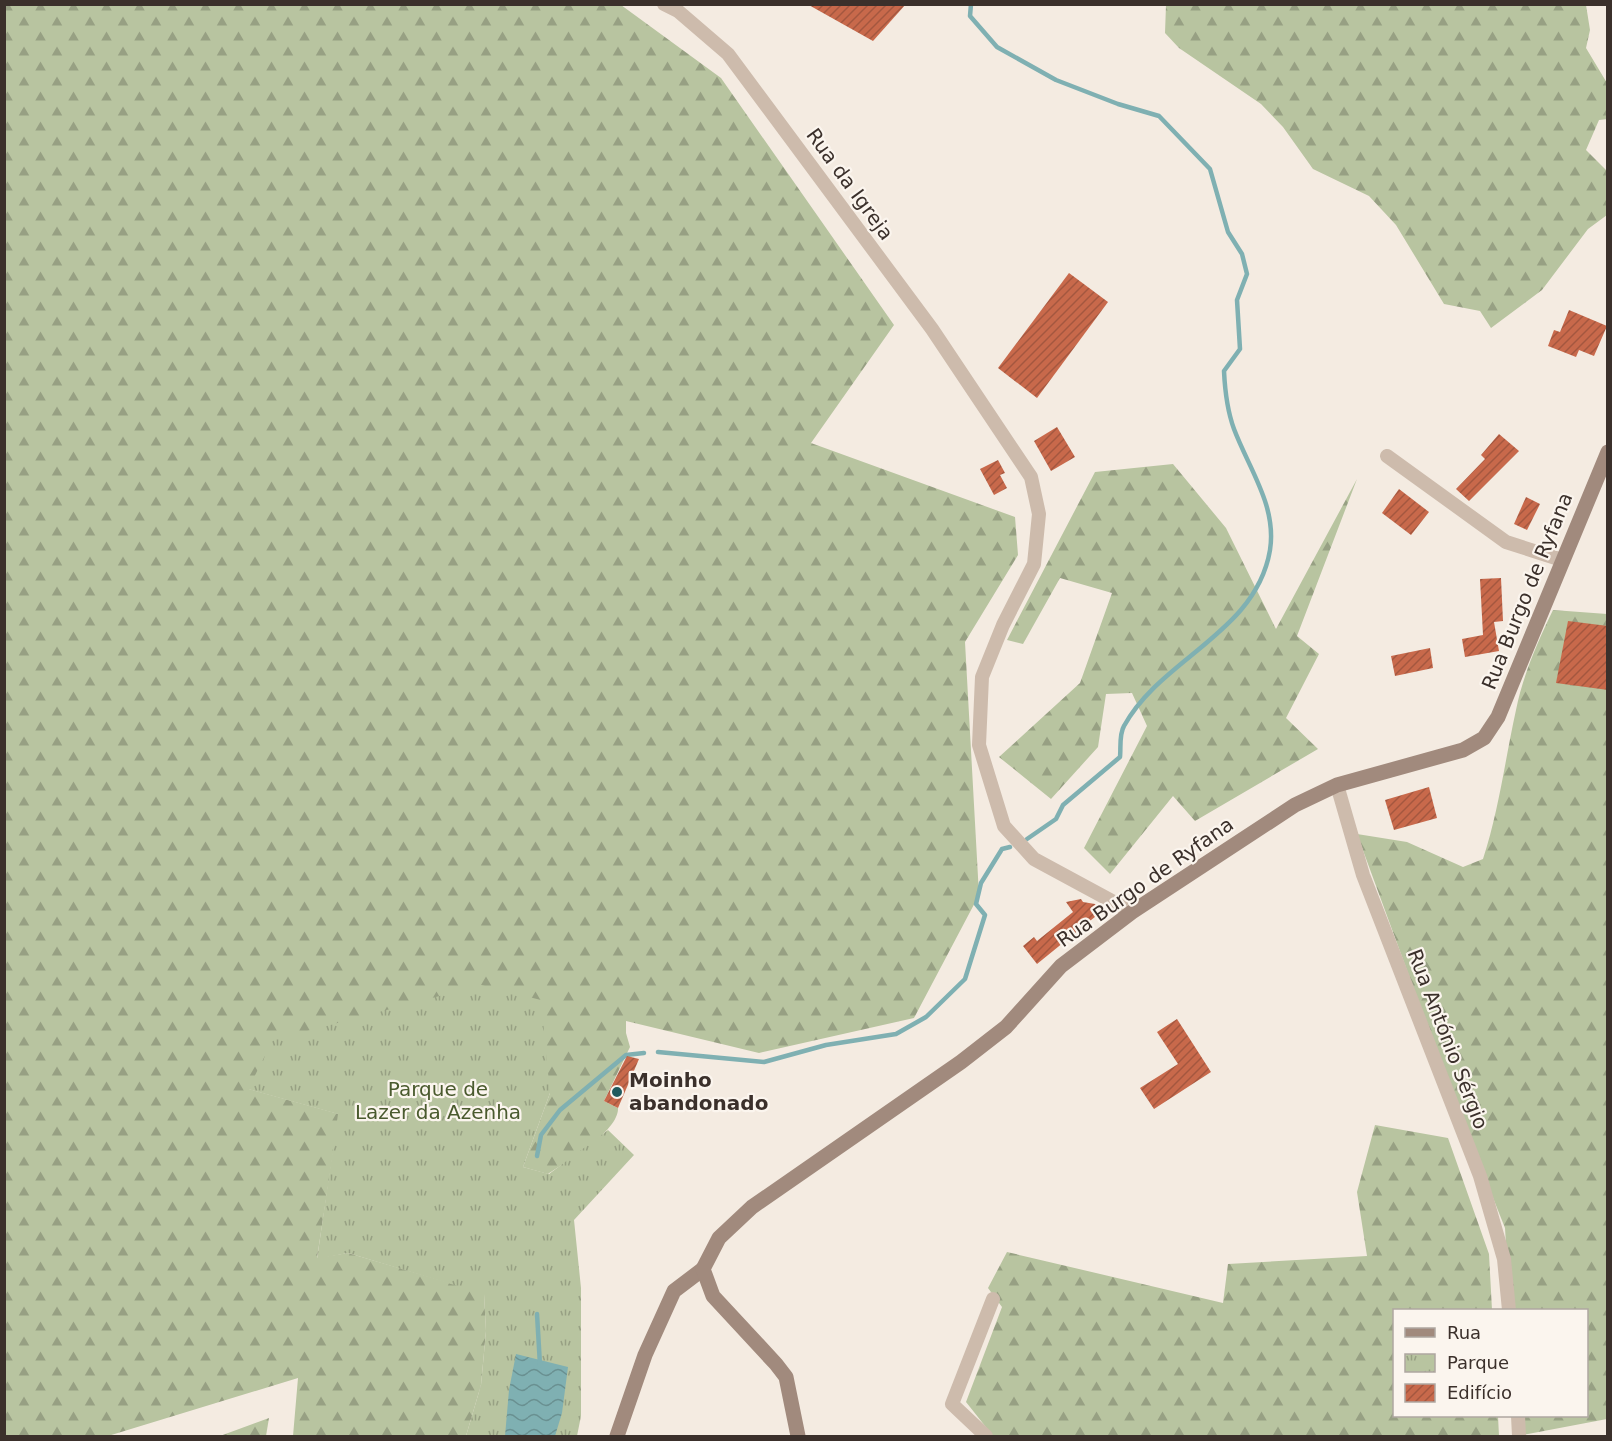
<svg xmlns="http://www.w3.org/2000/svg" width="1612" height="1441" font-family="'DejaVu Sans',sans-serif">
	<style>
		.forest { fill: url(#forest-firs) }
		.park { fill: url(#park-tufts) }
		.water { fill: url(#water-waves) }
		.lines { fill: none; stroke-linecap: round; stroke-linejoin: round }
		.stream { stroke: #7fb0b2; stroke-width: 4.5 }
		.building { fill: url(#building-hatch) }
		.street { stroke: #cdbbac; stroke-width: 14 }
		.secondary { stroke: #a18a7d; stroke-width: 15 }
		.poi-dot { fill: #1f5a5e; stroke: #fbf5ee; stroke-width: 2 }
		.labels { text-anchor: middle; stroke-width: 4.5; stroke-linejoin: round; paint-order: stroke }
		.street-label { font-size: 20px; fill: #3b302b; stroke: #fbf5ee }
		.poi-label { font-size: 20px; font-weight: bold; fill: #3b302b; stroke: #fbf5ee; text-anchor: start }
		.park-label { font-size: 20px; fill: #4a5a2e; stroke: #fbf5ee }
	</style>
	<defs>
		<pattern id="forest-firs" width="22" height="20" patternUnits="userSpaceOnUse" patternTransform="scale(1.5)"><rect width="22" height="20" fill="#b8c4a0"/><path d="M5 1l3.5 6h-7zM16 11l3.5 6h-7z" fill="#97a083"/></pattern>
		<pattern id="park-tufts" width="24" height="20" patternUnits="userSpaceOnUse" patternTransform="scale(1.5)"><rect width="24" height="20" fill="#b8c4a0"/><path d="M3 7l-1-3M5 7V3M7 7l1-3M15 17l-1-3M17 17v-4M19 17l1-3" fill="none" stroke="#97a083"/></pattern>
		<pattern id="water-waves" width="16" height="10" patternUnits="userSpaceOnUse" patternTransform="scale(1.5)"><rect width="16" height="10" fill="#7fb0b2"/><path d="M0 5q4-4 8 0t8 0" fill="none" stroke="#699091"/></pattern>
		<pattern id="building-hatch" width="6" height="6" patternUnits="userSpaceOnUse" patternTransform="scale(1.5)"><rect width="6" height="6" fill="#c8694b"/><path d="M-1 1l2-2M0 6l6-6M5 7l2-2" fill="none" stroke="#a4573f"/></pattern>
	</defs>
	<rect width="100%" height="100%" fill="#f4ebe1"/>
	<g class="forest">
		<path d="M5 5H621L721 78 894 325 811 443 1015 517 1018 555 965 642 979 895 914 1018 759 1053 626 1021V1033L630 1047 604 1101 618 1108C619 1131 567 1161 548 1174L523 1167 550 1093 249 1089 339 1114 317 1258 348 1253 484 1293 486 1331 481 1385 466 1436H293L298 1378 108 1436H5Z"/>
		<path d="M1166 5H1586L1590 30 1586 48 1607 83 1608 119 1599 120 1586 150 1607 171V215L1588 229 1542 290 1491 328 1480 311 1444 304 1396 225 1369 196 1313 169 1283 127 1261 104 1179 48 1165 33Z"/>
		<path d="M1173 464 1226 528 1276 629 1357 479 1297 636 1319 654 1286 718 1318 749 1195 821 1173 796 1110 874 1084 848 1147 726 1132 693 1106 694 1098 747 1051 799 999 757 1080 683 1112 593 1060 578 1023 644 1007 640 1095 472Z"/>
		<path d="M1553 610 1607 614V1419L1518 1436 1517 1416H1586V1310H1510L1505 1228 1460 1115 1357 834 1407 842 1463 867 1483 859C1499 810 1505 760 1516 710 1523 675 1538 641 1553 610Z"/>
		<path d="M1375 1125 1448 1138 1489 1254 1492 1310H1394V1416H1498L1499 1436H993L966 1402 1002 1307 988 1288 1007 1252 1223 1303 1228 1264 1367 1256 1357 1192Z"/>
		<path d="M269 1418 266 1436H220Z"/>
	</g>
	<path class="park" d="M481 985 541 1000 550 1093 523 1167 549 1174 608 1130 634 1155 574 1220 581 1288V1416L577 1436H466L481 1385 486 1331 484 1294 348 1253 317 1259 338 1114 248 1089 273 1040Z"/>
	<path class="water" d="M516 1354 568 1367 562 1413 555 1436H505L509 1390Z"/>
	<g class="lines">
		<g class="stream">
			<path d="M971 4 970 16 997 47 1056 80 1118 104 1159 116 1210 169 1228 232 1242 254 1247 274 1237 300 1240 349 1224 371C1225 392 1227 410 1234 429 1249 469 1277 506 1270 550 1256 633 1161 658 1124 726 1119 734 1121 748 1120 757L1063 805 1056 819 1027 839"/>
			<path d="M658 1052 764 1062 826 1045 896 1034 926 1017 965 979 985 915 976 904 981 883 1002 849 1010 847"/>
			<path d="M537 1156 541 1135 560 1110 626 1055 644 1053"/>
			<path d="M537 1314 540 1365"/>
		</g>
	</g>
	<g class="building">
		<path d="M807 4H906L873 41Z"/>
		<path d="M1069 273 1108 302 1037 398 998 368Z"/>
		<path d="M1569 310 1607 326 1594 356 1579 350 1576 357 1548 346 1554 330 1560 332Z"/>
		<path d="M1057 427 1075 457 1051 471 1034 441Z"/>
		<path d="M1499 434 1519 451 1469 501 1456 489 1485 459 1481 455Z"/>
		<path d="M998 460 1005 473 1000 475 1007 488 994 495 980 469Z"/>
		<path d="M1399 489 1429 512 1411 535 1382 513Z"/>
		<path d="M1526 497 1540 504 1527 530 1514 524Z"/>
		<path d="M1501 578 1503 621 1494 622 1499 651 1465 657 1462 639 1483 635 1480 579Z"/>
		<path d="M1568 621 1608 626V690L1556 683Z"/>
		<path d="M1430 648 1433 668 1395 676 1391 656Z"/>
		<path d="M1429 787 1437 818 1394 830 1385 800Z"/>
		<path d="M1081 899 1083 902 1095 904 1101 912 1037 964 1023 946 1034 937 1037 941 1073 912 1066 902Z"/>
		<path d="M1177 1019 1211 1072 1154 1109 1140 1088 1178 1064 1157 1032Z"/>
		<path d="M627 1056 639 1059 618 1108 604 1101Z"/>
	</g>
	<g class="lines">
		<g class="street">
			<path d="M664 4 678 11 728 54 932 329 1031 477 1039 514 1034 564 1003 625 982 677 979 745 1004 826 1034 859 1132 912"/>
			<path d="M1387 456 1506 542 1562 560"/>
			<path d="M1337 785 1363 875 1480 1176 1504 1259 1509 1310"/>
			<path d="M1518 1416 1519 1436"/>
			<path d="M986 1436 952 1404 993 1299"/>
		</g>
		<g class="secondary">
			<path d="M617 1436 645 1355 674 1291 703 1269"/>
			<path d="M798 1436 786 1377 776 1364 713 1296 703 1269 719 1238 752 1207 961 1062 1006 1027 1061 966 1132 912 1295 805 1337 785 1463 750 1484 738 1498 717 1608 452"/>
		</g>
	</g>
	<circle class="poi-dot" cx="617" cy="1092" r="6"/>
	<g class="labels">
		<g class="street-label">
			<text transform="translate(850 184) rotate(54)" y="7">Rua da Igreja</text>
			<text transform="translate(1527 591) rotate(-68)" y="7">Rua Burgo de Ryfana</text>
			<text transform="translate(1145 882) rotate(-35)" y="7">Rua Burgo de Ryfana</text>
			<text transform="translate(1448 1039) rotate(69)" y="7">Rua António Sérgio</text>
		</g>
		<g class="poi-label">
			<text x="629" y="1087">Moinho<tspan x="629" dy="23">abandonado</tspan></text>
		</g>
		<g class="park-label">
			<text x="438" y="1096">Parque de<tspan x="438" dy="23">Lazer da Azenha</tspan></text>
		</g>
	</g>
	<rect width="1612" height="1441" fill="none" stroke="#3b302b" stroke-width="12"/>
	<rect x="1393" y="1309" width="195" height="108" fill="#fbf5ee" stroke="#aea6a0" stroke-width="1.5"/>
	<rect x="1405" y="1328" width="30" height="9" fill="#a18a7d" stroke="#aea6a0" stroke-width="1.5"/>
	<text x="1447" y="1339" font-size="18" fill="#3b302b">Rua</text>
	<rect x="1405" y="1354" width="30" height="18" fill="url(#park-tufts)" stroke="#aea6a0" stroke-width="1.5"/>
	<text x="1447" y="1369" font-size="18" fill="#3b302b">Parque</text>
	<rect x="1405" y="1384" width="30" height="18" fill="url(#building-hatch)" stroke="#aea6a0" stroke-width="1.5"/>
	<text x="1447" y="1399" font-size="18" fill="#3b302b">Edifício</text>
</svg>
